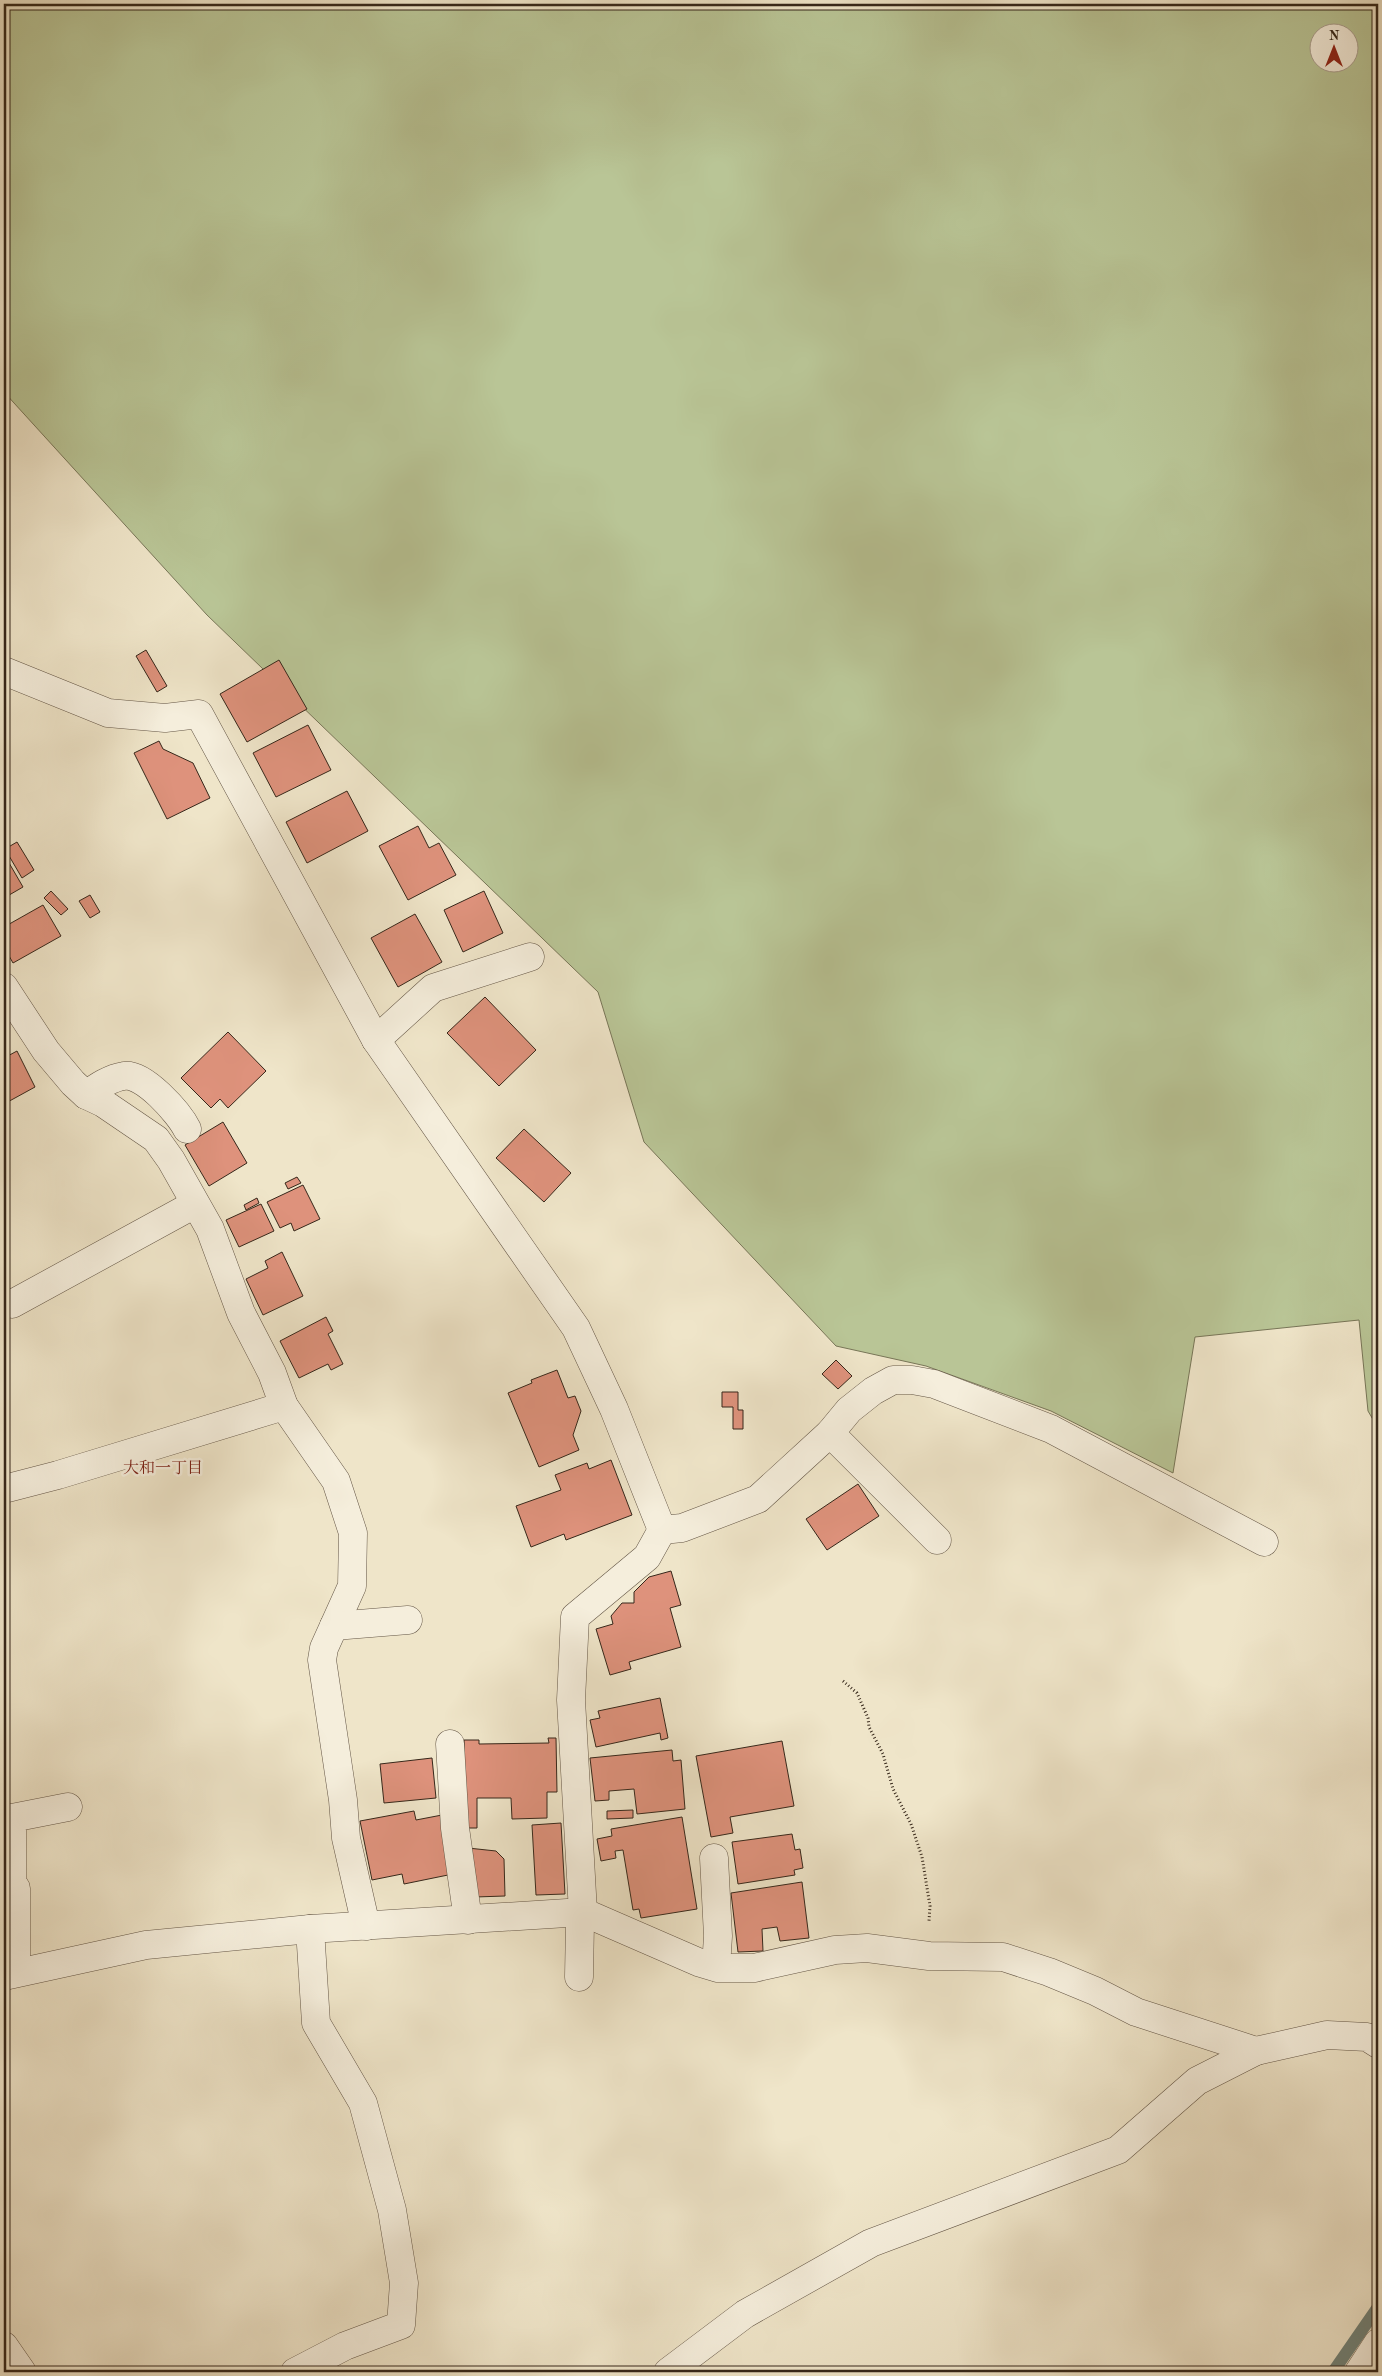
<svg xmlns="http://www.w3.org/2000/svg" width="1382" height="2376" font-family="'Old Standard TT','Noto Serif JP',serif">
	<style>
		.green { fill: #b9c596; stroke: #787658; fill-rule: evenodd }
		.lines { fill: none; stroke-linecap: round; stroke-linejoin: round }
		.stream { stroke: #728278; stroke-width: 12 }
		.building { fill: #de927c; stroke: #36271a }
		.minor-casing { stroke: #645646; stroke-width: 29 }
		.path { stroke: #36271a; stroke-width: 3; stroke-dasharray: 1 2.5; stroke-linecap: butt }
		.minor { stroke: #f5eedc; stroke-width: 28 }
		.labels { text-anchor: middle; stroke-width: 5; stroke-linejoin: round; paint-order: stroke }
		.neighbourhood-label { font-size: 16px; fill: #7a1f14; stroke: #f5eedc }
	</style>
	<rect width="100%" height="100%" fill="#efe5c9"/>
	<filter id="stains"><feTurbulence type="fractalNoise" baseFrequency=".004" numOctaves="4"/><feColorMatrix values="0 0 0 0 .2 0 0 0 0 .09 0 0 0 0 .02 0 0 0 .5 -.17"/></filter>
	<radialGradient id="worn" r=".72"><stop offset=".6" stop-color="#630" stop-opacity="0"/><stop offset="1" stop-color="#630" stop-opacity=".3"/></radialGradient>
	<path class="green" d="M4 4H1378V1428L1368 1411 1359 1320 1195 1337 1173 1473 1051 1411 926 1366 836 1346 644 1142 598 992 207 615 4 392ZM1320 32H1350V62H1320Z"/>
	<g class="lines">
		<path class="stream" d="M1333 2372 1378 2307"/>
	</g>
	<g class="building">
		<path d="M146 650 167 686 157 692 136 656Z"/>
		<path d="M279 660 307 709 247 742 220 694Z"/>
		<path d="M308 725 331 770 276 797 253 753Z"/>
		<path d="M159 741 163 749 193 763 210 798 167 819 134 753Z"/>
		<path d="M347 791 368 831 307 863 286 822Z"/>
		<path d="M418 826 429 848 439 843 456 875 408 900 379 846Z"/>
		<path d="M17 842 34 870 22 878 5 849Z"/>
		<path d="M4 856H5L23 887 4 898Z"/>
		<path d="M51 891 68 909 61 915 44 898Z"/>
		<path d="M484 891 503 933 463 952 444 910Z"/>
		<path d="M90 895 100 912 90 918 79 901Z"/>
		<path d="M43 905 61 936 13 963 4 947V927Z"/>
		<path d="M415 914 442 962 398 987 371 938Z"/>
		<path d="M485 997 536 1050 499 1086 447 1033Z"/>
		<path d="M228 1032 266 1071 228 1108 220 1099 211 1108 181 1078Z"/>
		<path d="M17 1051 35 1087 4 1104V1058Z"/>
		<path d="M223 1122 247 1163 209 1186 185 1145Z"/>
		<path d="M524 1129 571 1173 544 1202 496 1158Z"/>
		<path d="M297 1177 301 1183 288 1189 285 1183Z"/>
		<path d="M303 1185 320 1219 294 1231 291 1223 280 1228 267 1202Z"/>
		<path d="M257 1198 259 1203 246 1210 244 1205Z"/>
		<path d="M261 1204 274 1231 239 1247 226 1220Z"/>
		<path d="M282 1252 303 1296 263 1315 246 1279 268 1268 265 1261Z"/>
		<path d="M326 1317 333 1331 328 1334 343 1364 331 1370 328 1364 299 1378 280 1341Z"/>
		<path d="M836 1360 852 1376 838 1389 822 1374Z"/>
		<path d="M557 1370 568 1398 575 1396 581 1411 573 1435 579 1450 539 1467 508 1393 532 1383 531 1380Z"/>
		<path d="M722 1392H738V1410H743V1429H733V1407H722Z"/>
		<path d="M611 1460 632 1515 566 1540 564 1534 531 1547 516 1506 561 1490 555 1475 587 1463 589 1469Z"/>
		<path d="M858 1484 879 1516 827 1550 806 1519Z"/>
		<path d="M671 1571 681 1605 670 1608 681 1647 629 1662 631 1669 610 1675 596 1629 613 1624 611 1616 622 1603H634V1592L649 1577Z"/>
		<path d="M660 1698 668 1738 661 1740 660 1733 596 1747 590 1720 600 1718 598 1711Z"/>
		<path d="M548 1738H556L557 1792H547V1818L512 1819 511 1798H477V1828H466L464 1740H479V1744L549 1743Z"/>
		<path d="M782 1741 794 1806 730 1817 733 1833 711 1837 696 1756Z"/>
		<path d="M672 1750 673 1761 681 1760 685 1809 637 1814 634 1789 609 1791V1800L595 1801 590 1758Z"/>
		<path d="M432 1758 436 1798 384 1803 380 1764Z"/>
		<path d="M633 1810V1818L607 1819V1811Z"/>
		<path d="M414 1811 416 1820 442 1815 448 1875 404 1884 402 1874 372 1880 360 1821Z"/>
		<path d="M682 1817 697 1909 641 1918 639 1909 633 1910 623 1850 615 1851 616 1858 601 1861 597 1839 612 1836 611 1829Z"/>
		<path d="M561 1823 565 1894 536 1895 532 1825Z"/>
		<path d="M792 1834 795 1850 800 1849 803 1868 794 1870 795 1875 738 1884 732 1842Z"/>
		<path d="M468 1848 496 1851 504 1859 505 1896 475 1897Z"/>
		<path d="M802 1882 809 1938 780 1941 777 1927 762 1929 763 1951 738 1952 731 1893Z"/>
	</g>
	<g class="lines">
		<defs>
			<g id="minor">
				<path d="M4 671 108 713 165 718 199 714 376 1040 576 1328 614 1409 662 1530"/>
				<path d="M4 987 46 1051 73 1083 86 1095 103 1103 156 1139 171 1160 210 1229 241 1313 272 1373 284 1406 336 1481 353 1533 352 1586 324 1648 322 1660 343 1800 346 1838 366 1926"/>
				<path d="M376 1040 433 988 530 957"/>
				<path d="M86 1095C97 1087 110 1078 124 1076 143 1072 179 1113 187 1129"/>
				<path d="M4 1302 12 1304 195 1204"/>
				<path d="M830 1433 937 1540"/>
				<path d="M4 1489 58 1475 284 1406"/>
				<path d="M662 1530 682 1528 758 1499 830 1433 849 1410 873 1391 893 1380H912L934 1384 1051 1429 1264 1542"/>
				<path d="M334 1626 408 1620"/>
				<path d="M450 1744 455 1828 468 1920"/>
				<path d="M714 1858 718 1936 716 1967"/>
				<path d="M16 1972V1888L12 1883V1818L68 1807"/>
				<path d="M4 1976 146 1945 310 1929 583 1912 698 1962 718 1968H754L835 1950 867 1948 929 1956 1003 1957 1049 1972 1095 1991 1136 2012 1256 2051"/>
				<path d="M579 1977 580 1922 583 1912 571 1700 575 1617 647 1557 662 1530"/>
				<path d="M4 2346 22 2372"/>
				<path d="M295 2372 345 2346 401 2325 404 2283 392 2210 363 2103 316 2023 310 1929"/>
				<path d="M668 2372 745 2314 871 2243 1118 2150 1197 2081 1256 2051 1327 2035 1367 2037 1378 2044"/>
				<path d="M1359 2372 1378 2343"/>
			</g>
		</defs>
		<use href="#minor" class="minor-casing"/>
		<path class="path" d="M843 1681 857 1693 868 1718 869 1727 883 1754 893 1789 911 1824 922 1857 930 1906 929 1921"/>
		<use href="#minor" class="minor"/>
	</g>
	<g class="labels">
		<g class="neighbourhood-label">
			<text x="163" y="1473">大和一丁目</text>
		</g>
	</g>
	<rect width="1382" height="2376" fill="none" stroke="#efe5c9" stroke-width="20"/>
	<rect x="5" y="5" width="1372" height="2366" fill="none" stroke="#36271a" stroke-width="2.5"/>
	<rect x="10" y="10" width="1362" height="2356" fill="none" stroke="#36271a"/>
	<g transform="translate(1334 48)"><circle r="24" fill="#f5eedc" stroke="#a99e8e"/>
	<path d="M0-4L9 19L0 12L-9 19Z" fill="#8f2418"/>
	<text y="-8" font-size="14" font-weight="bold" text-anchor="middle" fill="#36271a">N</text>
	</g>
	<rect width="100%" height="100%" filter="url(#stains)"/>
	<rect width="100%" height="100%" fill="url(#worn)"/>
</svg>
